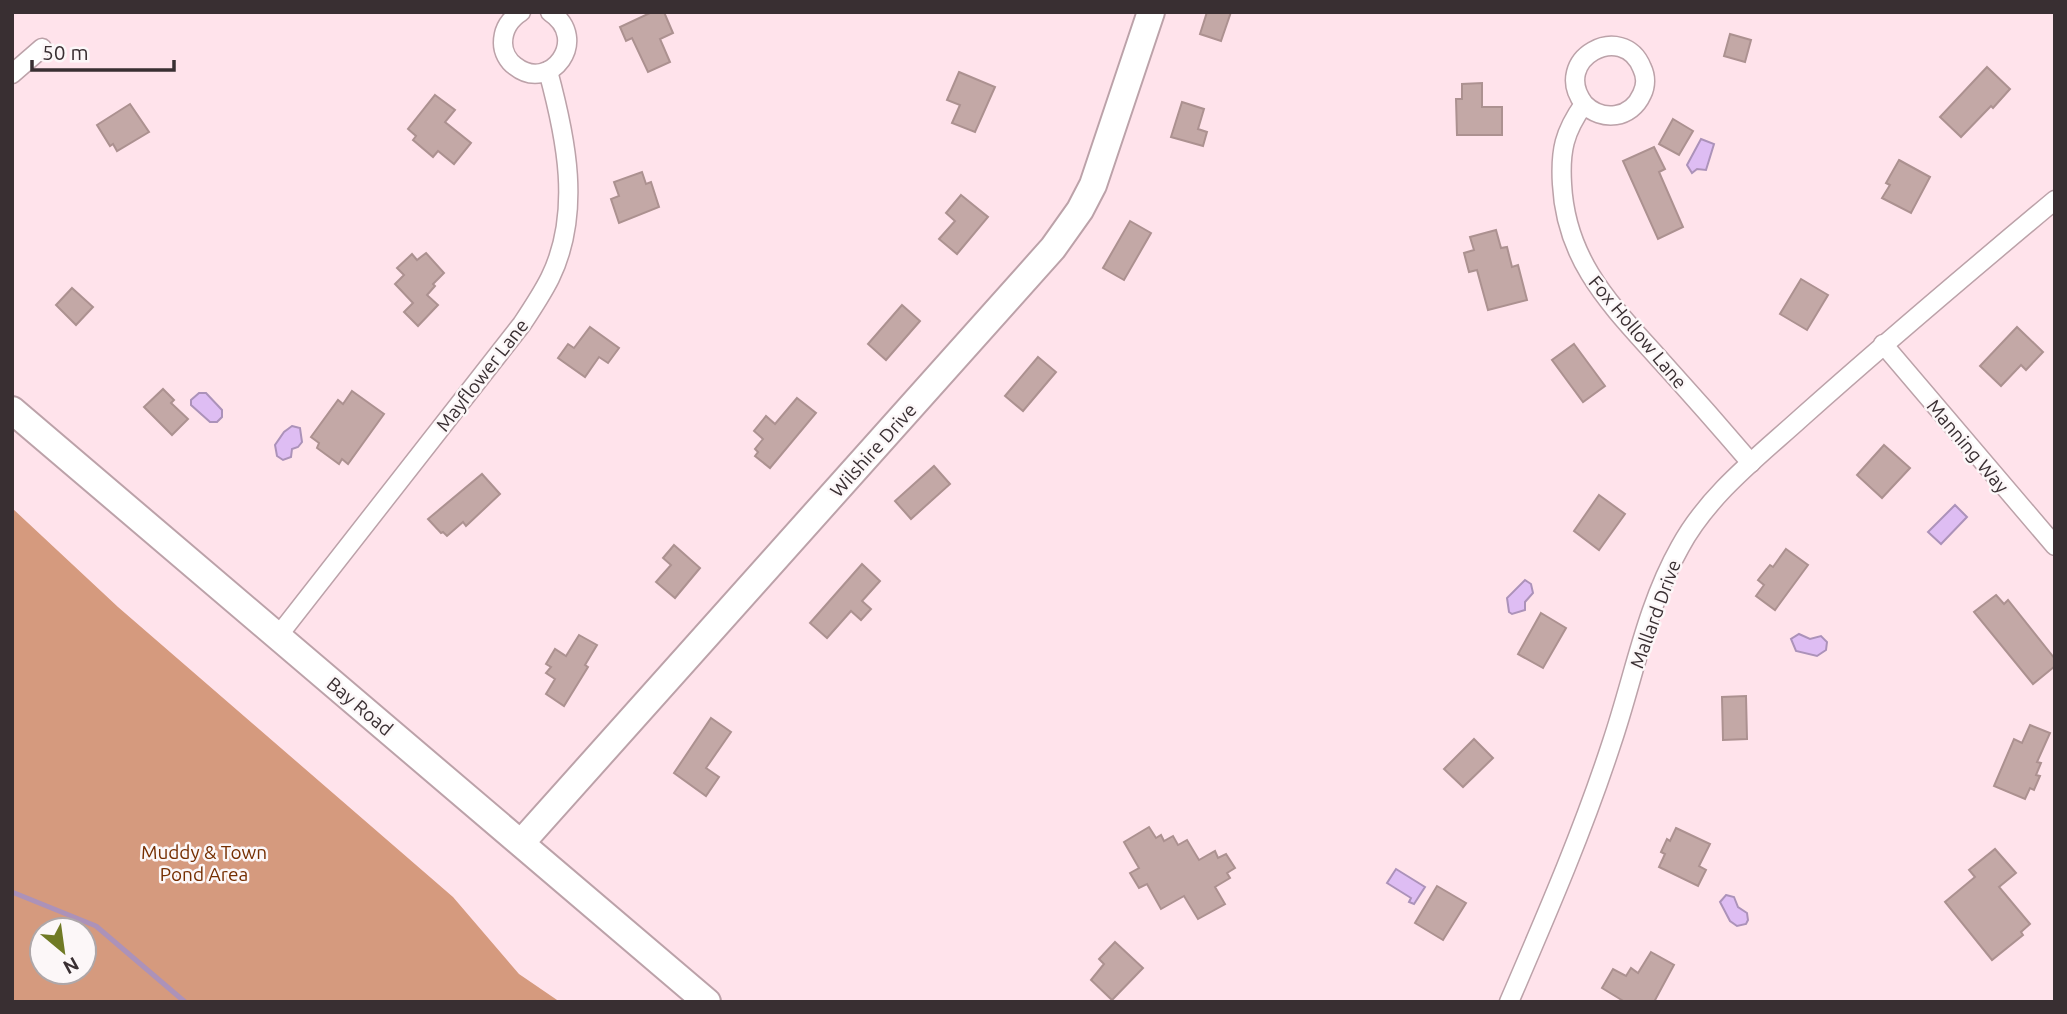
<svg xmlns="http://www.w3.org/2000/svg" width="2067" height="1014" font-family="Ubuntu,sans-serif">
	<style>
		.forest { fill: #d59a7e; fill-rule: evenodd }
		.water { fill: #debdf3; stroke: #ac92b9; stroke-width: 2 }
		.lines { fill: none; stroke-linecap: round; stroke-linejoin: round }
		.stream { stroke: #ac92b9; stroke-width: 5 }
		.building { fill: #c3a8a6; stroke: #ac9190; stroke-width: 2 }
		.street-casing { stroke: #bca2a9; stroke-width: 21 }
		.secondary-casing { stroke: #bca2a9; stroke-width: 30 }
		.street { stroke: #fff; stroke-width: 18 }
		.secondary { stroke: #fff; stroke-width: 26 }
		.labels { text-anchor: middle; stroke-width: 5; stroke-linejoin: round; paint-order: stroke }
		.street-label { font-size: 19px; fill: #392f32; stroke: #fcf7f8 }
		.park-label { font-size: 19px; fill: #752e00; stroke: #fcf7f8 }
	</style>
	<rect width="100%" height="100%" fill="#ffe3eb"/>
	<path class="forest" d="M12 508 118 607 453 897 519 974 560 1002H12ZM42 930H84V972H42Z"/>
	<g class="water">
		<path d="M1701 139 1714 144 1706 170 1697 169 1692 173 1687 165Z"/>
		<path d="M199 393H206L222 410V417L217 422H210L191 405V400Z"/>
		<path d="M292 426 300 428 302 442 298 447 292 449 291 457 283 460 277 456 275 445 284 432Z"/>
		<path d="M1955 505 1967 517 1941 544 1928 532Z"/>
		<path d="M1525 580 1531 584 1533 593 1525 602V610L1512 614 1509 612 1507 598Z"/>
		<path d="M1799 634 1810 639 1821 636 1827 642 1826 650 1817 656 1796 651 1791 639Z"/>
		<path d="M1396 869 1425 887 1414 904 1409 902 1411 898 1387 883Z"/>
		<path d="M1726 895 1734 897 1738 907 1747 913 1748 920 1746 924 1737 926 1730 921 1720 902Z"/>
	</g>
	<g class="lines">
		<path class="stream" d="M12 892 96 926 185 1002"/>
	</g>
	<g class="building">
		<path d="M652 12H664L673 33 660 39 670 62 648 72 632 38 626 41 620 27Z"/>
		<path d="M1207 12H1231L1221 41 1200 34Z"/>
		<path d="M1730 34 1751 40 1745 62 1724 56Z"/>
		<path d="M1987 67 2010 89 1993 108 1991 106 1961 137 1940 117Z"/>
		<path d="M959 72 995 87 975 132 952 123 960 105 947 100Z"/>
		<path d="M1482 83V107H1502V135H1457L1456 99H1462V84Z"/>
		<path d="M435 95 455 110 445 122 471 143 454 164 438 151 433 157 413 140 416 136 408 129Z"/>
		<path d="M1182 102 1204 109 1198 129 1207 132 1203 146 1171 137Z"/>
		<path d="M130 104 149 132 117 151 113 144 110 146 97 125Z"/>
		<path d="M1673 119 1693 131 1679 155 1659 144Z"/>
		<path d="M1654 147 1665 169 1659 172 1683 227 1658 239 1623 161Z"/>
		<path d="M1899 160 1930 177 1911 213 1882 198 1890 185 1886 183Z"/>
		<path d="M642 172 646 184 651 182 659 207 619 223 611 199 619 196 614 182Z"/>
		<path d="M961 195 988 217 957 254 939 239 955 221 946 213Z"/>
		<path d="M1130 221 1151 233 1124 280 1103 268Z"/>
		<path d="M1496 230 1501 248 1507 247 1512 267 1518 265 1527 300 1488 310 1477 270 1469 272 1464 253 1474 250 1470 237Z"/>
		<path d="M426 253 444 273 433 284 435 286 427 295 438 305 418 326 404 312 413 303 395 284 404 275 397 268 412 254 417 260Z"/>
		<path d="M1801 279 1828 295 1807 330 1780 314Z"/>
		<path d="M72 288 93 307 76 325 56 305Z"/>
		<path d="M902 305 920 321 886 360 868 344Z"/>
		<path d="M590 327 619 348 608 363 599 357 585 377 558 358 568 344 574 348Z"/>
		<path d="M2017 327 2043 352 2026 370 2021 365 2001 386 1980 366Z"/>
		<path d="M1574 344 1605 386 1583 402 1552 360Z"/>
		<path d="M1038 357 1056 372 1023 411 1005 396Z"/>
		<path d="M163 389 174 400 171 403 188 419 172 435 144 407Z"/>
		<path d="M352 391 384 414 348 464 342 459 339 464 317 448 319 443 311 437 338 400 343 404Z"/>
		<path d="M797 398 816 413 770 468 755 456 758 452 755 449 763 439 754 431 766 416 775 424Z"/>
		<path d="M1884 445 1910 468 1882 498 1857 475Z"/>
		<path d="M934 466 950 484 911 519 895 501Z"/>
		<path d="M482 474 500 494 466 526 463 522 447 536 443 532 441 533 428 519Z"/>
		<path d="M1599 495 1625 514 1599 550 1574 531Z"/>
		<path d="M674 545 700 568 675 598 656 582 671 565 663 558Z"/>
		<path d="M1786 549 1808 565 1775 610 1756 596 1764 585 1758 580 1770 565 1773 567Z"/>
		<path d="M862 564 880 581 862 601 871 609 861 620 851 611 827 638 810 623Z"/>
		<path d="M1996 595 2004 604 2008 600 2055 659V666L2033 684 1974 612Z"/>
		<path d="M1541 613 1566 628 1543 668 1518 654Z"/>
		<path d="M579 635 597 645 585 665 588 667 564 706 546 694 555 679 546 673 551 667 546 664 555 649 566 656Z"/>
		<path d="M1746 696 1747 739 1723 740 1722 697Z"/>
		<path d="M711 718 731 732 706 768 719 777 706 796 674 773Z"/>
		<path d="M2030 725 2050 733 2037 762 2041 763 2036 775 2040 776 2034 790 2030 788 2025 799 1994 786 2014 739 2022 743Z"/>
		<path d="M1474 739 1493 758 1463 787 1444 769Z"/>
		<path d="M1149 827 1156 838 1161 835 1164 841 1173 836 1178 845 1187 840 1199 860 1215 851 1218 858 1226 854 1235 868 1227 873 1230 878 1215 887 1225 904 1198 919 1184 896 1161 909 1147 884 1139 888 1130 873 1139 868 1124 842Z"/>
		<path d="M1676 828 1710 844 1699 866 1706 870 1698 886 1659 867 1665 854 1661 852 1667 839 1670 841Z"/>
		<path d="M1995 849 2016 873 1999 887 2030 924 2021 932 2023 935 1992 960 1945 902 1975 877 1969 870Z"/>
		<path d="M1437 886 1466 903 1443 940 1415 923Z"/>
		<path d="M1115 942 1143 968 1112 1000 1091 980 1104 964 1099 959Z"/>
		<path d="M1651 952 1674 965 1654 1002H1625L1602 988 1613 969 1626 976 1631 968 1638 973Z"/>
	</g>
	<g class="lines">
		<defs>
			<g id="street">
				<path d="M521 12C510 19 503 29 503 43 503 52 508 61 515 66 550 94 591 39 550 12"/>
				<path d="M12 74 42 48"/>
				<path d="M1584 104C1550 59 1623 20 1642 68 1646 76 1646 86 1642 94 1631 119 1602 122 1584 104 1564 132 1560 151 1562 184 1566 263 1613 307 1662 362 1692 395 1722 429 1751 463"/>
				<path d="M1883 344 2055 546"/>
				<path d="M278 636 522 324C532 309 542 294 550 278 582 213 566 137 548 71"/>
				<path d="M1509 1002C1546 916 1583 831 1612 742 1634 677 1646 607 1680 547 1708 495 1759 456 1802 417 1885 343 1970 271 2055 200"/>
			</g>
			<g id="secondary">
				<path d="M12 410 707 1002"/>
				<path d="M521 843 1053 248 1080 210 1093 185 1151 12"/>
			</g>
		</defs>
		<use href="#street" class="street-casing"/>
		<use href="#secondary" class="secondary-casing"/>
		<use href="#street" class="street"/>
		<use href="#secondary" class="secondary"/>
	</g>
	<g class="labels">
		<g class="street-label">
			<text transform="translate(1638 332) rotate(50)" y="7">Fox Hollow Lane</text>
			<text transform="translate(482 375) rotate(-52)" y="7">Mayflower Lane</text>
			<text transform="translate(1968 446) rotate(50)" y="7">Manning Way</text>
			<text transform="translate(873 450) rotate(-48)" y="7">Wilshire Drive</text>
			<text transform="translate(1655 614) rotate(-70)" y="7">Mallard Drive</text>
			<text transform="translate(360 706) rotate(40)" y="7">Bay Road</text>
		</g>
		<g class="park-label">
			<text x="204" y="859">Muddy &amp; Town<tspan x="204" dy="22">Pond Area</tspan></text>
		</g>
	</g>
	<rect width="2067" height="1014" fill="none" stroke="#392f32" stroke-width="28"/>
	<g transform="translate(63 951) rotate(151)"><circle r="33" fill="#fcf7f8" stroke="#aea7a9" stroke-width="2"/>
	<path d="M0-5L12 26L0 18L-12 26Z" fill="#707a25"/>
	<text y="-10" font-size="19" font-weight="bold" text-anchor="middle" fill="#392f32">N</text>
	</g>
	<path d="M32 60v10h142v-10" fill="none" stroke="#392f32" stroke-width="3.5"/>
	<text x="42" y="60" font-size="21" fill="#392f32" stroke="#fcf7f8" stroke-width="5" paint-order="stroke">50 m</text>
</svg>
